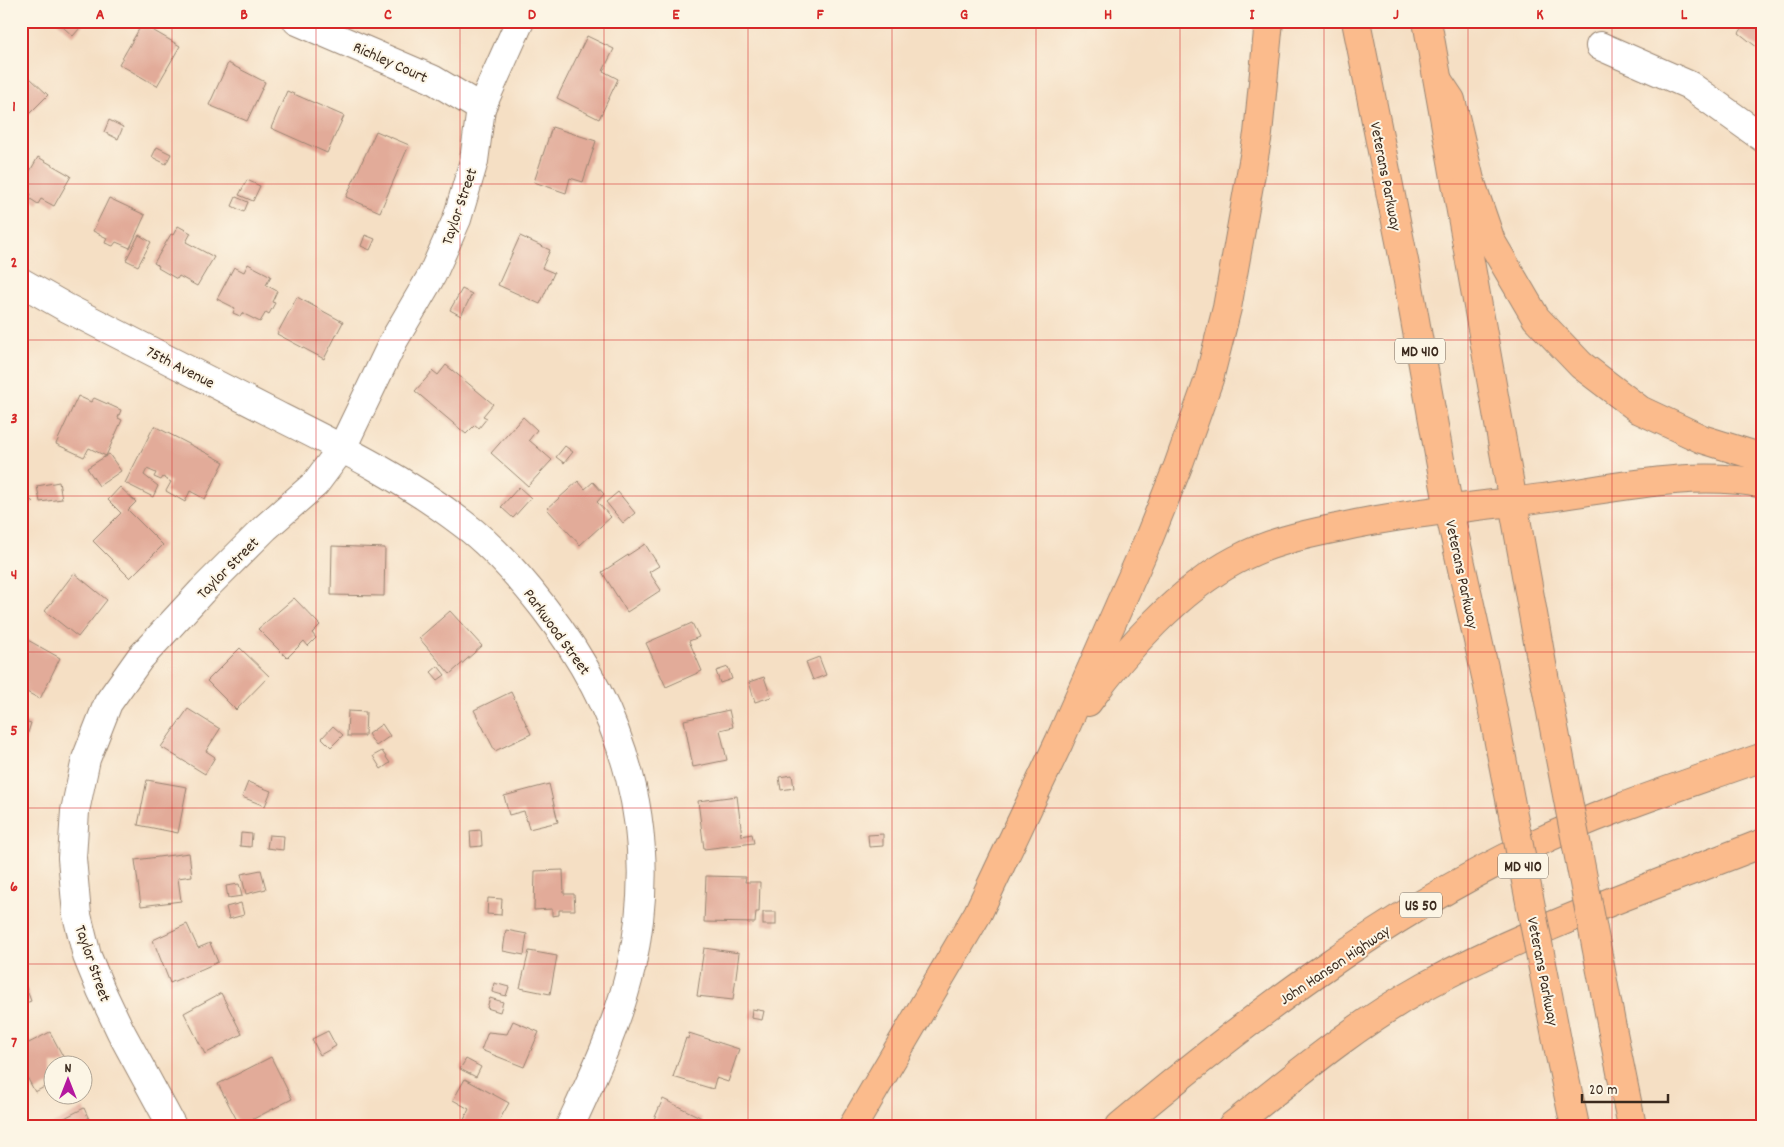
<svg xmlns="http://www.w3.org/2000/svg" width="1784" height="1147" font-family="Dekko,sans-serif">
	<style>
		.building { fill: #e2ab99 }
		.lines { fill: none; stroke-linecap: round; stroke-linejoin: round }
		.minor-casing { stroke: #988471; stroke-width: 30 }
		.major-casing { stroke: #988471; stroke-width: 30 }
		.highway-casing { stroke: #988471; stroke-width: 30 }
		.minor { stroke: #fff; stroke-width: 28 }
		.major { stroke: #fbbb8c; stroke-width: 28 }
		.highway { stroke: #fbbb8c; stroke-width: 28 }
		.major-bridge-casing { stroke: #988471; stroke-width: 30; stroke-linecap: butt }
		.major-bridge { stroke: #fbbb8c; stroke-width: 28 }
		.grid { fill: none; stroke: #d62828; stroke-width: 1; stroke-opacity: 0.55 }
		.labels { text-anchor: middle; stroke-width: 4; stroke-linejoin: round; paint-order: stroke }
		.shield { fill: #fcf5e5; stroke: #75675a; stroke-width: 1 }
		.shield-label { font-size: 15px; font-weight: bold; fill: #3b2a1e }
		.street-label { font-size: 16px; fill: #3b2a1e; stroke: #fcf5e5 }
		.neatline { fill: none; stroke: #d62828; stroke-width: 2 }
		.grid-label { font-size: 16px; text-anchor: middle; font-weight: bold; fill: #d62828 }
	</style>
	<rect width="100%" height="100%" fill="#fcf5e5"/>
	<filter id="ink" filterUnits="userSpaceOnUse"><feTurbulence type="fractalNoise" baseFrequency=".02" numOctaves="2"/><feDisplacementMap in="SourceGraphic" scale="10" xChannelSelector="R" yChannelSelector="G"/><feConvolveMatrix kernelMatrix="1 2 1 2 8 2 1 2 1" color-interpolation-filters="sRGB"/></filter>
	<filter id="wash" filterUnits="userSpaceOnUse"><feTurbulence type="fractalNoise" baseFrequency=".0096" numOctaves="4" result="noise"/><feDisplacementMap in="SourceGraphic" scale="20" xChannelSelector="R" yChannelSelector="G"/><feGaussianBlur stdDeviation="1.12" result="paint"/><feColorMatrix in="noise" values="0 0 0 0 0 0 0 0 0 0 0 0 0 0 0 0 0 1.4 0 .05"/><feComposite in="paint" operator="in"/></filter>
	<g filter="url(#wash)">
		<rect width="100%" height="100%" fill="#f5dfc4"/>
		<g id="blocks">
			<g class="building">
				<path d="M56 21H86L73 36Z"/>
				<path d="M1737 21H1763V52L1739 33 1743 27Z"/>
				<path d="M142 24 180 46 157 86 119 64Z"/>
				<path d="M587 36 614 49 603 71 618 79 599 119 557 98Z"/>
				<path d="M228 63 265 82 247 121 209 105Z"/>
				<path d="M30 78 48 95 29 114 21 106V87Z"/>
				<path d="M287 91 344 116 327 153 271 128Z"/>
				<path d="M109 120 123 127 118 139 104 132Z"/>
				<path d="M552 127 596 141 583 182 570 178 566 193 534 182Z"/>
				<path d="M376 131 409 145 380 212 346 197Z"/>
				<path d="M157 147 171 154 166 164 152 157Z"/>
				<path d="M38 157 71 176 54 206 41 199 38 204 29 198 31 194 21 187Z"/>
				<path d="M247 180 260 186 253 201 239 195Z"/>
				<path d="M236 197 248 202 244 212 232 206Z"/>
				<path d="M109 198 145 215 130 248 116 242 113 246 105 243 107 238 93 231Z"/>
				<path d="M178 226 191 233 186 242 214 257 197 286 179 276 177 279 158 268 159 266 154 263 171 234 173 235Z"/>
				<path d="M139 235 151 242 138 266 126 260Z"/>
				<path d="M365 235 375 239 370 250 361 246Z"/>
				<path d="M520 236 550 250 542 268 554 273 540 304 498 285Z"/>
				<path d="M248 264 271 276 266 285 277 291 272 302 275 303 269 314 266 312 260 322 242 313 240 316 233 313 235 308 217 299 234 267 244 272Z"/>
				<path d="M462 289 472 294 461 316 450 310Z"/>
				<path d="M297 297 343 322 324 359 277 334Z"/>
				<path d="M446 365 493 404 483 416 487 418 479 428 475 425 466 434 415 391 433 371 438 375Z"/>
				<path d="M78 396 91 402 94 398 121 410 118 418 122 420 106 456 89 448 84 457 56 444Z"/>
				<path d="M523 417 537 430 529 440 552 460 528 486 491 453Z"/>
				<path d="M154 426 224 462 205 499 190 491 185 502 166 491 171 482 163 477 161 480 154 477 156 473 147 469 144 475 158 486 153 497 125 483Z"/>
				<path d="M565 446 573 452 564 463 556 457Z"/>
				<path d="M109 454 121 471 99 486 87 468Z"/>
				<path d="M578 481 585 489 593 482 604 494 597 502 611 517 580 545 547 509Z"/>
				<path d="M59 482 62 499 40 502 37 486Z"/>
				<path d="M120 487 136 502 128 510 163 545 130 578 93 541 121 513 108 500Z"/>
				<path d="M519 487 531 498 513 518 501 507Z"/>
				<path d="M21 491 33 502 21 514Z"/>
				<path d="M618 492 635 513 623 523 606 502Z"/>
				<path d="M645 544 659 566 649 572 661 590 627 612 602 572Z"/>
				<path d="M332 546 385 548 384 596 331 595Z"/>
				<path d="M74 573 107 600 78 637 45 611Z"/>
				<path d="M294 598 320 625 312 633 316 638 308 646 304 641 287 658 258 629Z"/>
				<path d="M450 611 482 646 450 674 419 638Z"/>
				<path d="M692 623 699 637 689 641 702 671 666 687 646 643Z"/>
				<path d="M26 639 60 658 40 699 21 689V648Z"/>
				<path d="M240 648 269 676 236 710 207 681Z"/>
				<path d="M819 657 826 675 813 680 806 662Z"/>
				<path d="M438 666 445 675 438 680 431 672Z"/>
				<path d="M728 667 732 679 720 683 716 671Z"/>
				<path d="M764 677 771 697 755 702 749 682Z"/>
				<path d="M511 692 531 734 495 751 474 710Z"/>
				<path d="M188 709 220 729 206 751 215 757 205 774 161 747Z"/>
				<path d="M729 710 733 727 720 730 727 760 693 767 684 720Z"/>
				<path d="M348 711 366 712 365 736H347Z"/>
				<path d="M21 720 31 723 22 752H21Z"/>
				<path d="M382 724 390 736 376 746 368 734Z"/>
				<path d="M333 726 343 735 331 747 322 738Z"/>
				<path d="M382 751 390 763 381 769 373 756Z"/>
				<path d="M792 775 794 788 781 790 779 777Z"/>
				<path d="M147 780 187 787 178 833 138 825Z"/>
				<path d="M248 782 271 791 265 806 242 797Z"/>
				<path d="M549 784 558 822 529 829 524 811 509 815 504 796Z"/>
				<path d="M737 796 742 836 752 834 754 843 704 849 698 801Z"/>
				<path d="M481 830 482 846 471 847 470 831Z"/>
				<path d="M241 833 252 834 251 847 240 846Z"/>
				<path d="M883 834V846L869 847 868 835Z"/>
				<path d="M269 835 284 836 283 850 267 848Z"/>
				<path d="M189 853 192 876 178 878 181 901 141 906 135 860Z"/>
				<path d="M261 870 266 889 246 894 241 874Z"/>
				<path d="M563 870 564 894H574L575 910H559V915L552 916V909L534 910 535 871Z"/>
				<path d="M706 876 746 877 745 882H760L759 912H756L755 923 704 922Z"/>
				<path d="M239 884 242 896 228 898 226 886Z"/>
				<path d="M488 898 502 899 501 915 487 914Z"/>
				<path d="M241 903 244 915 229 919 226 907Z"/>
				<rect x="763" y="912" width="13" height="13"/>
				<path d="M187 924 198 948 210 943 218 962 170 983 153 940Z"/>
				<path d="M506 930 527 934 524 955 503 951Z"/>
				<path d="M704 948 739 953 733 1000 697 996Z"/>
				<path d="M529 951 557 956 550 994 520 988Z"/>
				<path d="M21 974 31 1001 21 1005Z"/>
				<path d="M494 983 509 987 506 996 492 992Z"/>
				<path d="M221 993 242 1034 205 1054 184 1013Z"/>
				<path d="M490 998 503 1002 500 1012 487 1008Z"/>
				<path d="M752 1009 764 1011 762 1020 751 1018Z"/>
				<path d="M513 1021 539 1032 524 1067 481 1050 488 1032 507 1034Z"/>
				<path d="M328 1031 336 1046 320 1055 312 1039Z"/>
				<path d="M50 1032 67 1064H52V1083L35 1092 21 1066V1047Z"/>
				<path d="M689 1033 739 1049 728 1082 716 1078 713 1089 673 1077 686 1038 688 1039Z"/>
				<path d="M271 1057 292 1099 240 1126 218 1084Z"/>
				<path d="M466 1059 481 1067 476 1077 460 1069Z"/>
				<path d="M465 1079 509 1103 496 1126H470L463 1122 469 1109 453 1100Z"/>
				<path d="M663 1099 702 1118 698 1126H651Z"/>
				<path d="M84 1108 92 1126H49Z"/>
				<path d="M311 1120 312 1126H299L298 1123Z"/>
			</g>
		</g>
	</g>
	<g filter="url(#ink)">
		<use href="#blocks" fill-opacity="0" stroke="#988471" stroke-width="1"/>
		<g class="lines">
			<defs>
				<g id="minor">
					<path d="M297 21 432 79 481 108"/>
					<path d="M1600 46 1689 85 1763 138"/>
					<path d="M21 282 65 307C135 343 206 379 276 415 340 447 405 479 462 523 493 546 520 577 544 608 627 715 661 833 631 968 618 1024 594 1074 570 1126"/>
					<path d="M172 1126 121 1032 101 990 87 956 77 915 72 858 75 811 86 759 108 703 140 658 202 591 265 528 315 484 342 448 394 340 432 275 457 219 474 161 481 108 520 21"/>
				</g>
				<g id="major">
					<path d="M1356 21 1408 281 1449 510 1487 681"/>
					<path d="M1427 21 1545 681"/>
					<path d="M1612 1028 1632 1126"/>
					<path d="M1559 1051 1575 1126"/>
				</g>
				<g id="highway">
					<path d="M1439 82 1451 100 1470 180 1491 241 1536 318 1581 365 1640 410 1702 439 1763 458"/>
					<path d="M1088 702C1125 650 1179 590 1236 560 1267 543 1302 535 1337 528 1404 513 1473 507 1542 498 1611 489 1694 469 1763 484"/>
					<path d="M853 1126 978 913 1059 742 1147 543 1178 466 1209 379 1227 308 1258 134 1269 21"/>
					<path d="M1120 1126C1247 1020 1381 917 1530 846 1605 810 1685 785 1763 757"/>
					<path d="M1232 1126C1295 1076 1355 1025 1425 986 1533 927 1649 888 1763 843"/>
				</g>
			</defs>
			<use href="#minor" class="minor-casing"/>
			<use href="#major" class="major-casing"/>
			<use href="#highway" class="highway-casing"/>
			<use href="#minor" class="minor"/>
			<use href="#major" class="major"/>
			<use href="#highway" class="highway"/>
			<defs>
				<g id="major-bridge">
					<path d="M1487 681 1559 1051"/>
					<path d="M1545 681 1612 1028"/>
				</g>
			</defs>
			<use href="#major-bridge" class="major-bridge-casing"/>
			<use href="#major-bridge" class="major-bridge"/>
		</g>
	</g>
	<path class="grid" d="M172 21V1126M316 21V1126M460 21V1126M604 21V1126M748 21V1126M892 21V1126M1036 21V1126M1180 21V1126M1324 21V1126M1468 21V1126M1612 21V1126M21 184H1763M21 340H1763M21 496H1763M21 652H1763M21 808H1763M21 964H1763"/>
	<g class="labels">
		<g class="shield">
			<rect x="1395" y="338.5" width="50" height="25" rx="4"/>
			<rect x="1498" y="853.5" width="50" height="25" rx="4"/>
			<rect x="1400" y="892.5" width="42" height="25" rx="4"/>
		</g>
		<g class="shield-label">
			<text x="1420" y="356">MD 410</text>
			<text x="1523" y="871">MD 410</text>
			<text x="1421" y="910">US 50</text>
		</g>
		<g class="street-label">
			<text transform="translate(391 61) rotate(24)" y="6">Richley Court</text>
			<text transform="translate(1387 176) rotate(79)" y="6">Veterans Parkway</text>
			<text transform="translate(458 206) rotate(-71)" y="6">Taylor Street</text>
			<text transform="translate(181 366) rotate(27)" y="6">75th Avenue</text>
			<text transform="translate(227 567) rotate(-45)" y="6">Taylor Street</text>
			<text transform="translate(1463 574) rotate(78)" y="6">Veterans Parkway</text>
			<text transform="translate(558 631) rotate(54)" y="6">Parkwood Street</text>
			<text transform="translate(94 963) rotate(71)" y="6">Taylor Street</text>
			<text transform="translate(1334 964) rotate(-34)" y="6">John Hanson Highway</text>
			<text transform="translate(1544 971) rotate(79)" y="6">Veterans Parkway</text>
		</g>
	</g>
	<rect width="1784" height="1147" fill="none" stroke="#fcf5e5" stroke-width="55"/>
	<g transform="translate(68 1080)"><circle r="24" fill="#fcf5e5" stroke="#afa495"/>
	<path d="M0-4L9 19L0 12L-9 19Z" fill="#b5179e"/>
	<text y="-8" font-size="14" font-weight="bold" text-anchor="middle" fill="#3b2a1e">N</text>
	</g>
	<path d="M1582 1094v8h86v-8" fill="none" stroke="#3b2a1e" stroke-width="2.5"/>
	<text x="1589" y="1094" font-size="15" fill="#3b2a1e" stroke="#fcf5e5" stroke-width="4" paint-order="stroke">20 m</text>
	<rect x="28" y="28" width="1728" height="1092" class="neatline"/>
	<g class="grid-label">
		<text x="100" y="19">A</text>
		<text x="244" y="19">B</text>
		<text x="388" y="19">C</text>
		<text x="532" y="19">D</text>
		<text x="676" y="19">E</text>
		<text x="820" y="19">F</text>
		<text x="964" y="19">G</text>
		<text x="1108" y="19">H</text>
		<text x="1252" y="19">I</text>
		<text x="1396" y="19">J</text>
		<text x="1540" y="19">K</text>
		<text x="1684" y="19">L</text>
		<text x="14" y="111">1</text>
		<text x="14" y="267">2</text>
		<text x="14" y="423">3</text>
		<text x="14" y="579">4</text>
		<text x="14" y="735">5</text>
		<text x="14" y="891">6</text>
		<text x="14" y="1047">7</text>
	</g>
</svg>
